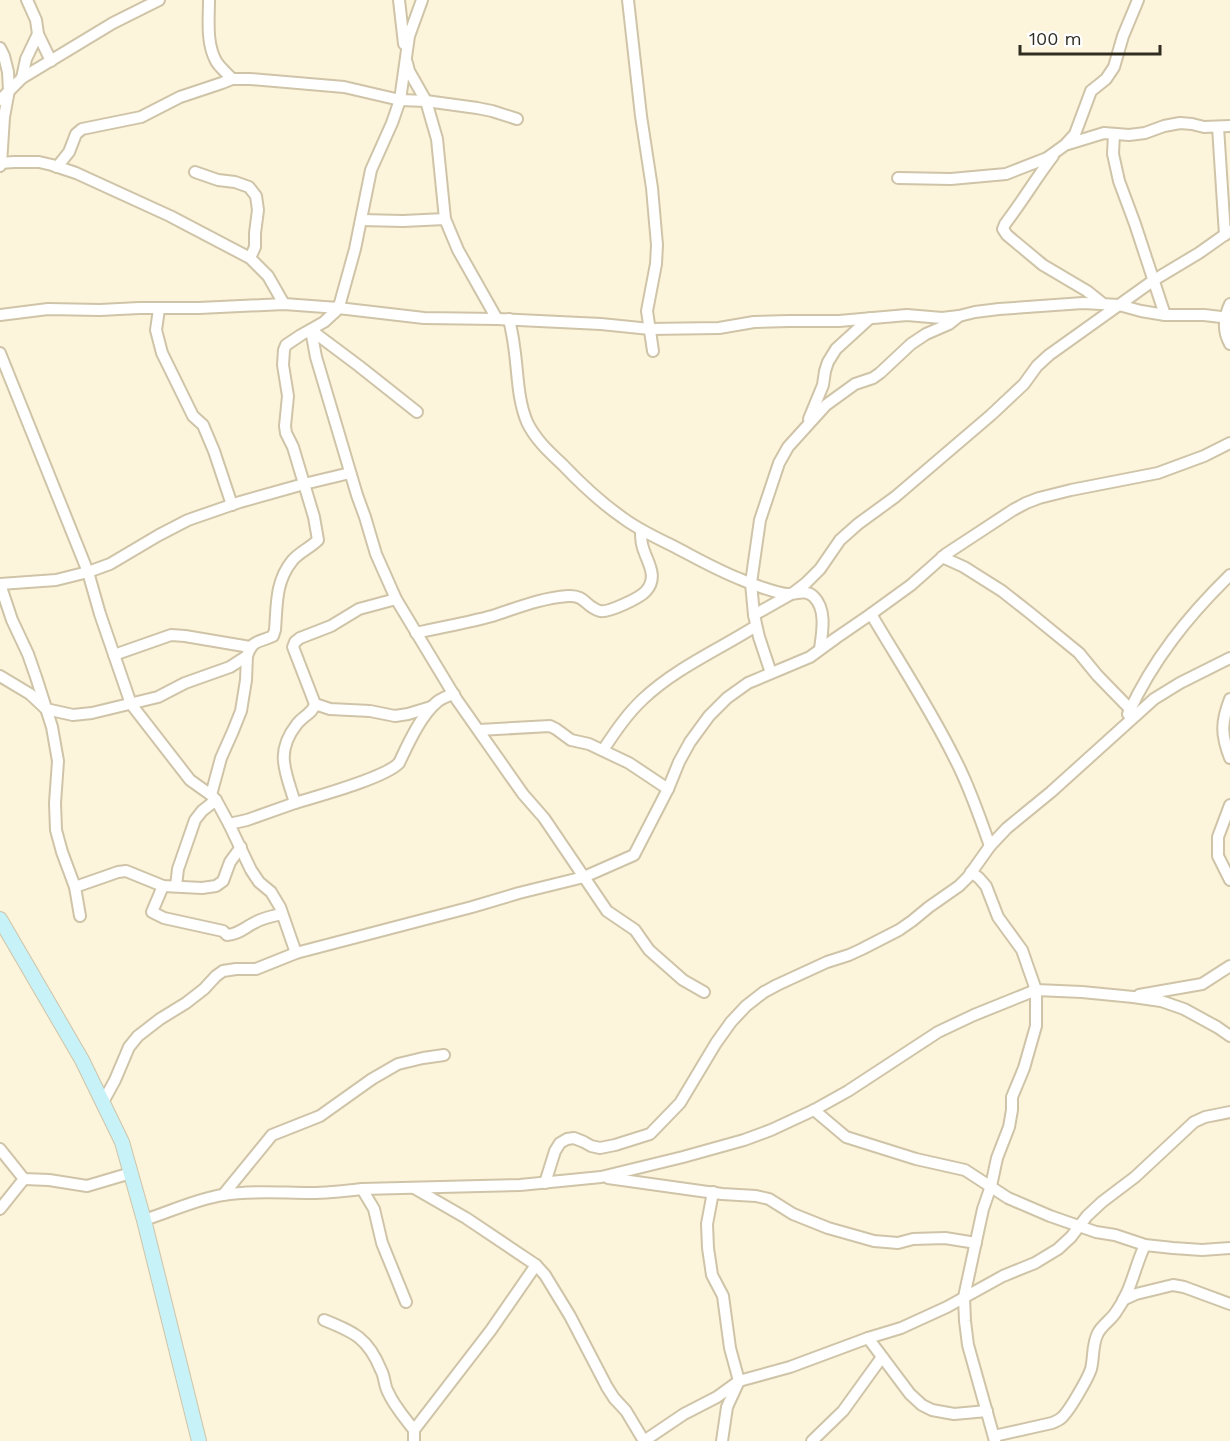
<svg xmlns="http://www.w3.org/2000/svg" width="1230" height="1441" font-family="'Work Sans',sans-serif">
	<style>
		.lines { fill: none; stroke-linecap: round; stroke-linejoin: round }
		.street-casing { stroke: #cfc4a7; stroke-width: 14 }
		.secondary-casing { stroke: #cfc4a7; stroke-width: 16 }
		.street { stroke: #fff; stroke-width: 10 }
		.secondary { stroke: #c7f2f7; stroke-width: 14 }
	</style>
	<rect width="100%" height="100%" fill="#fdf4dc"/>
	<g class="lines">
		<defs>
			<g id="street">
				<path d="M27 0 36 20 38 34 51 61"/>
				<path d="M209 0C209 19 206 43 216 61 220 68 227 73 232 79H250L344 87 400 100 426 101 477 108 492 111 517 119"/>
				<path d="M399 0 404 44"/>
				<path d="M628 0 641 116 652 188 657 245 656 264 647 311 653 351"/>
				<path d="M0 48 4 56 8 72 9 90 4 117 1 164 0 166"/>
				<path d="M407 63 409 71 426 101 437 139 445 219 458 250 497 319"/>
				<path d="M22 78 26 59 38 34"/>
				<path d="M0 100 22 78 113 23 159 0"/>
				<path d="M1218 127 1225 235"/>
				<path d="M1114 134 1113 154 1119 181 1135 224 1165 315"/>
				<path d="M1068 144 1104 133 1129 135 1145 133 1164 126 1180 123 1192 124 1204 127 1230 126"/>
				<path d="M1053 156C1036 178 1022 202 1005 224L1003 229 1007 235 1043 265 1087 291 1102 303"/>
				<path d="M0 163 14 162H39L52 165 76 173 170 216 250 258 268 276 284 304"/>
				<path d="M57 167 69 152 76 134 82 129 141 117 180 97 222 83 232 79"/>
				<path d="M195 172 218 180 235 182 249 187 256 196 258 210 255 233V247L250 258"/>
				<path d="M898 178 951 179 1006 174 1047 158 1065 145 1075 134 1091 91 1106 79 1114 67 1123 36 1138 0"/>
				<path d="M361 220 403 221 445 219"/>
				<path d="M1230 304C1224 317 1222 330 1230 344"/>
				<path d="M159 309 156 330 162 353 193 416 203 425 214 451 232 505"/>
				<path d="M0 315 48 309 100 310 139 308H199L284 304 338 308 424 318 497 319 601 324 650 329 719 328 754 322 789 321H839L907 315 942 318 959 316 975 312 999 309 1083 303 1119 305 1141 311 1165 315H1204L1230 318"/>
				<path d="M509 319C511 328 513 337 514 346 518 371 517 398 527 422 535 439 549 452 562 464 581 484 600 502 623 518 639 530 657 538 675 547 696 558 717 570 740 579 749 583 778 594 788 594 797 594 806 589 814 597 827 610 822 633 820 649"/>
				<path d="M311 330 316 357 357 495 365 517 376 554 396 599 457 700 523 794 544 818 607 911 635 930 649 950 683 980 704 992"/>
				<path d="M311 330 359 366 417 412"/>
				<path d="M0 353 88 572 100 614 131 704 190 780 211 795 216 800 229 824 251 870 259 882 271 892 280 907 296 953"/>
				<path d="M809 419 823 385 825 371 828 362 836 349 870 318"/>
				<path d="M942 557 964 567 1002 591 1030 613 1079 653 1097 675 1131 710"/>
				<path d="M0 584 56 580 88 572 110 564 159 535 188 520 240 502 304 484 350 473"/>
				<path d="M0 584 12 620 28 654 36 677 52 727 58 761 55 803 56 830 62 852 75 887 80 916"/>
				<path d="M871 614C900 663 931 710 956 761 970 788 980 818 990 846"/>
				<path d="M754 615 793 593 806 583 820 569 840 540 858 524 895 497 991 415 1024 384 1037 366 1049 355 1154 280 1199 253 1230 231"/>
				<path d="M416 633C441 627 467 623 492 616 517 608 541 598 568 596 586 595 585 607 600 611 608 613 640 598 646 591 660 575 645 560 642 544 641 540 641 535 641 530"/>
				<path d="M114 655 171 635 185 636 250 647"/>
				<path d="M771 673 759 637 754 615 751 583 760 520 779 463 788 447 826 405 855 384 873 378 880 373 911 344 926 334 949 324 959 316"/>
				<path d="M0 676 30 694 46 709 73 715 92 713 158 697 185 683 230 667 247 656C253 639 258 643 273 636L275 630C277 606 275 582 292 561 298 553 310 548 318 540L314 517 293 447 286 433 285 426 288 396 283 365 284 350 286 345 301 335 324 322 336 311 340 303 355 249 371 170 392 123 400 100 409 36 422 0"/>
				<path d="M1230 699C1221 722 1221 735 1230 758"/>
				<path d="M315 704 293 647 295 642 300 638 331 626 359 609 396 599"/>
				<path d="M315 704 330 709 370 711 395 716 408 714 431 707"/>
				<path d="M1128 714C1153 660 1187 617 1230 575"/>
				<path d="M479 730 550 726 556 729 571 740 589 744 629 763 668 789"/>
				<path d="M603 750C615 732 627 714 643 699 676 668 718 650 756 626"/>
				<path d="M211 795 221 758 233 731 241 711 246 680 247 656"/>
				<path d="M295 803C318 796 385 778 399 763 408 744 421 715 437 702 442 698 447 696 454 694"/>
				<path d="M1230 805 1218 837V856L1230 880"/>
				<path d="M229 824 247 820 295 803C286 772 274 753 297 724 303 716 313 713 315 704"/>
				<path d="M971 872 979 878 986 886 998 917 1022 950 1036 990V1026L1024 1068 1012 1097V1110L1009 1127 997 1158 991 1186 983 1209 964 1297 965 1321 968 1345 995 1441"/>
				<path d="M163 886 152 912 164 918 223 931 227 935C239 934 244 928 254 923 262 918 272 916 282 914"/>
				<path d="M176 886 178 869 195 820 202 811 216 800"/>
				<path d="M75 887 118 872 126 871 163 886 202 888 216 886 223 881 230 862 241 847"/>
				<path d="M1139 995 1202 984 1230 966"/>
				<path d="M103 1102 115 1080 129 1047 138 1036 160 1019 186 1003 204 989 216 976 223 971 236 969H256L296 953 472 907 519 893 584 877 634 855 668 789 679 762 690 742 709 716 727 698 748 683 810 657 836 638 871 614 911 585 946 554 1013 510 1026 503 1039 498 1071 490 1158 473 1204 456 1230 443"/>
				<path d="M814 1110 846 1137 916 1159 965 1170 1008 1198 1050 1216 1096 1232 1115 1235 1145 1245 1173 1248 1202 1250 1230 1248"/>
				<path d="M0 1149 24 1179 49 1180 87 1186 131 1173"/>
				<path d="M608 1178 722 1194 756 1196 769 1199 793 1214 828 1228 874 1241 898 1243 913 1239 945 1238 976 1243"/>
				<path d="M545 1183 555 1151 560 1143 567 1139 574 1138 584 1142 591 1146 600 1148 615 1145 650 1134 680 1103 716 1043 731 1022 746 1006 764 992 777 985 827 962 849 955 862 949 899 930 912 921 929 907 959 886 968 877 990 846 1007 828 1051 792 1154 699 1180 683 1230 658"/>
				<path d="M414 1188 466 1218 536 1265 545 1275 570 1316 607 1387 614 1398 626 1411 644 1441"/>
				<path d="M362 1189 374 1209 382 1243 406 1302"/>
				<path d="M713 1192 707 1224 708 1248 712 1275 723 1296 730 1348 739 1381 727 1407 722 1441"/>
				<path d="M223 1195 272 1135 320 1116 372 1079 398 1064 423 1058 444 1055"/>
				<path d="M0 1209 24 1179"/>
				<path d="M144 1220C170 1212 196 1199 223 1195 253 1190 282 1193 311 1193 328 1193 345 1191 362 1189L520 1185 601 1177 683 1157 744 1140 771 1130 814 1110 848 1091 938 1032 974 1015 1036 990 1082 992 1133 997 1161 1001 1184 1009 1217 1027 1230 1036"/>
				<path d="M1123 1300 1136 1294 1173 1285 1184 1287 1230 1304"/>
				<path d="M324 1320C354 1332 368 1338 381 1370 385 1377 384 1385 388 1392 394 1406 405 1418 414 1430"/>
				<path d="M868 1338 910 1394 922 1405 932 1410 954 1414 987 1411"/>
				<path d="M994 1436 1052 1423C1054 1422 1057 1421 1060 1419 1068 1414 1088 1378 1091 1369 1094 1357 1092 1344 1098 1333 1102 1325 1111 1320 1116 1312 1132 1290 1134 1268 1145 1245"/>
				<path d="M414 1441V1430L491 1330 536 1265"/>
				<path d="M644 1441 684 1414 717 1397 739 1381 790 1367 868 1338 901 1328 947 1307 1003 1276 1035 1263 1058 1249 1071 1237 1087 1216 1102 1202 1135 1177 1194 1122 1205 1117 1230 1112"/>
				<path d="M812 1441 843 1411 882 1357"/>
			</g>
			<path id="secondary" d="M0 919 82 1060 122 1142 144 1220 199 1441"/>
		</defs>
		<use href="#street" class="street-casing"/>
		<use href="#secondary" class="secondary-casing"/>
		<use href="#street" class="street"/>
		<use href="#secondary" class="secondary"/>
	</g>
	<path d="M1020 45v9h140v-9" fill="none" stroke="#302c20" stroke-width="3"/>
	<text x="1029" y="45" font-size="18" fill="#302c20" stroke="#ffffff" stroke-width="4.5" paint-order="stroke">100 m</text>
</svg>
